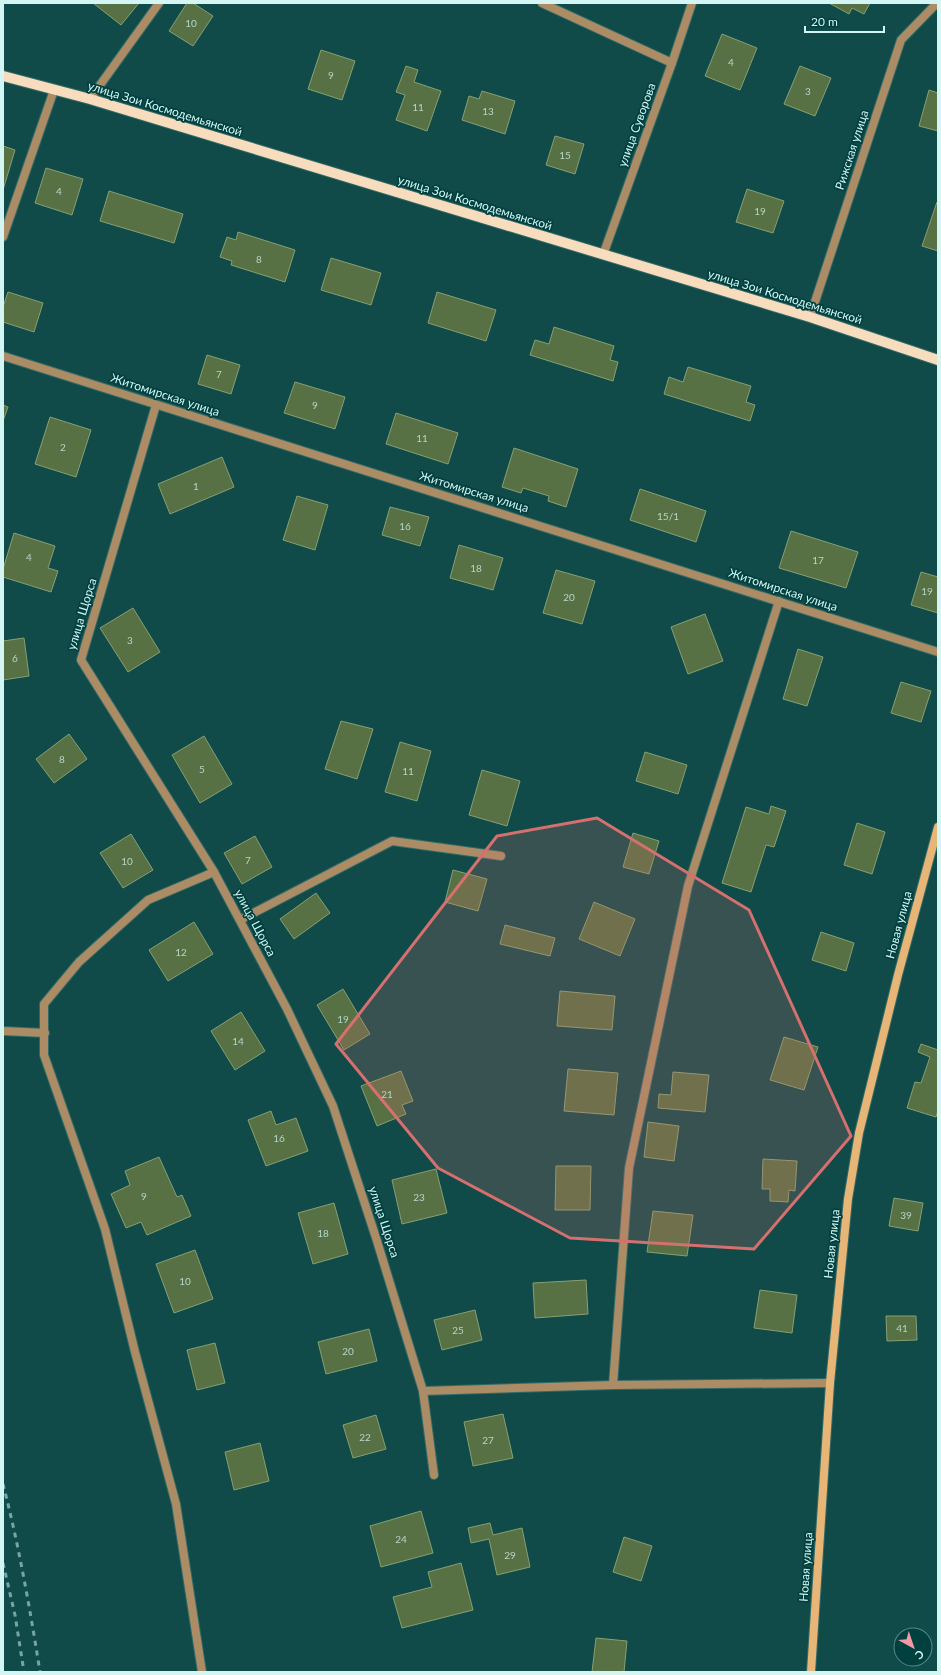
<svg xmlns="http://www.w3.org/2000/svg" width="941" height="1675" font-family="Lato,sans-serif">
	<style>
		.building { fill: #587144; stroke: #86a072 }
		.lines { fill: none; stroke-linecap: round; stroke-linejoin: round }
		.minor-casing { stroke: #336a68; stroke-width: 10 }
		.secondary-casing { stroke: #336a68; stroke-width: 10 }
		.primary-casing { stroke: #336a68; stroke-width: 12 }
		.minor { stroke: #ab8c65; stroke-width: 8 }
		.secondary { stroke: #e7b575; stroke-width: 8 }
		.primary { stroke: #f7ddbe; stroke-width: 10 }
		.rail { stroke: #76a5a3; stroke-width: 3; stroke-dasharray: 5 5; stroke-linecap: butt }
		.marked { fill: #d5706f; fill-opacity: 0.2; stroke: #d5706f; stroke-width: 3; stroke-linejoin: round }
		.labels { text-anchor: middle; stroke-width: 3.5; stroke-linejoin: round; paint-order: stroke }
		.number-label { font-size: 10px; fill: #b4d5c8 }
		.street-label { font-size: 12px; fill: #d3f6f4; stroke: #00403f }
	</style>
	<rect width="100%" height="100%" fill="#104b49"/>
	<g class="building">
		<path d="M93 3H139L121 25Z"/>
		<path d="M187 3H193L213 16 193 46 169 31Z"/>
		<path d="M829 3H870L864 14 852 8 849 14Z"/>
		<path d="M722 34 757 48 740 90 705 76Z"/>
		<path d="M321 50 355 61 342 100 308 89Z"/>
		<path d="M406 66 418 70 414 82 441 91 427 131 396 120 405 95 396 92Z"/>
		<path d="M800 66 831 78 815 116 784 104Z"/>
		<path d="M929 90 938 93V131L919 126Z"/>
		<path d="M482 91 515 101 505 134 462 120 469 96 479 99Z"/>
		<path d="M555 136 584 144 575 174 546 165Z"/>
		<path d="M3 146 15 150 3 190Z"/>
		<path d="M46 168 83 179 72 215 35 203Z"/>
		<path d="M747 189 784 201 773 233 736 222Z"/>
		<path d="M109 191 183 214 174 243 100 221Z"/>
		<path d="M937 202H938V251L922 246Z"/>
		<path d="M238 232 295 250 285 282 231 265 232 261 220 257 227 237 236 240Z"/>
		<path d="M331 258 381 273 371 305 321 290Z"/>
		<path d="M8 292 43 303 34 332 3 322V307Z"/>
		<path d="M437 292 496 310 486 341 428 323Z"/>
		<path d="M554 327 614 346 610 360 618 362 613 381 530 355 535 340 549 344Z"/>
		<path d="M207 355 240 365 231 394 198 384Z"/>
		<path d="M688 367 751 386 746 402 755 405 750 421 664 394 669 377 683 382Z"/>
		<path d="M295 382 345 397 335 429 284 413Z"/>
		<path d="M3 405 8 407 3 421Z"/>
		<path d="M396 413 458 433 448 464 386 444Z"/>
		<path d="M50 417 91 430 76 477 35 464Z"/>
		<path d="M514 448 578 469 566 507 548 501 549 496 523 488 521 493 502 487Z"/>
		<path d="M222 457 234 487 170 514 158 484Z"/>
		<path d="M640 489 706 511 696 542 630 520Z"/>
		<path d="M297 496 328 505 315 550 283 540Z"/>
		<path d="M390 507 429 517 420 546 382 535Z"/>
		<path d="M791 531 858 552 846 588 779 568Z"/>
		<path d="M14 533 55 546 48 568 58 571 51 592 3 577V569Z"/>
		<path d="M459 545 503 558 493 590 450 578Z"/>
		<path d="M556 570 595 581 582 624 543 613Z"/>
		<path d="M921 572 938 577V613L911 605Z"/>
		<path d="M133 608 160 652 128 672 100 628Z"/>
		<path d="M705 614 723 661 688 674 671 627Z"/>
		<path d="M24 638 29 676 3 680V641Z"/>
		<path d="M798 649 823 657 807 706 783 699Z"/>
		<path d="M901 682 931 691 921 722 891 713Z"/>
		<path d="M341 721 373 729 357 779 325 769Z"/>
		<path d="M69 734 87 759 54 783 36 759Z"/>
		<path d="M204 736 232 784 200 803 172 755Z"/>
		<path d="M400 742 431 751 417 801 385 792Z"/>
		<path d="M645 752 687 765 678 794 636 781Z"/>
		<path d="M482 770 520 781 507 826 469 815Z"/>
		<path d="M771 806 786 811 774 847 766 845 751 892 722 883 746 807 769 814Z"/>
		<path d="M857 823 885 832 872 874 844 865Z"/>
		<path d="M633 833 659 841 649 874 623 867Z"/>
		<path d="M131 834 153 870 123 888 100 853Z"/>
		<path d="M255 836 272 867 242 884 224 853Z"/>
		<path d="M453 870 487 879 478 911 445 902Z"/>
		<path d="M316 893 330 913 294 939 280 919Z"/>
		<path d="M594 902 635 919 620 956 579 939Z"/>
		<path d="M194 922 213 954 168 981 149 950Z"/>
		<path d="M505 925 555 938 550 956 500 944Z"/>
		<path d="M821 932 854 943 846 971 812 960Z"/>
		<path d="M343 989 370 1034 344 1050 317 1005Z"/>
		<path d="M560 991 615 996 612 1030 557 1026Z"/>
		<path d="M241 1012 265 1051 235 1070 211 1031Z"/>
		<path d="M784 1037 818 1047 804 1090 770 1080Z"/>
		<path d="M921 1044 938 1050V1110L936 1117 907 1108 915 1082 921 1083 930 1057 918 1052Z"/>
		<path d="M568 1069 618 1073 614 1115 564 1111Z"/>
		<path d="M401 1071 413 1101 402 1105 406 1114 377 1126 361 1086Z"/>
		<path d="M673 1072 709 1075 705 1112 658 1108 659 1094 671 1095Z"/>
		<path d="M271 1111 276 1125 296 1118 308 1151 266 1166 248 1120Z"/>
		<path d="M648 1122 679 1126 674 1161 644 1157Z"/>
		<path d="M159 1157 177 1197 182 1195 191 1216 147 1235 141 1222 126 1228 111 1194 130 1185 125 1171Z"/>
		<path d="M763 1159 797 1161 795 1191 789 1190 788 1202 770 1201V1189H762Z"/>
		<path d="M556 1166H591L590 1210H555Z"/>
		<path d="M436 1169 447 1213 402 1224 392 1180Z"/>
		<path d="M894 1198 923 1203 918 1231 889 1226Z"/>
		<path d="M334 1203 348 1254 313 1264 298 1213Z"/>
		<path d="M653 1211 693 1215 687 1256 647 1252Z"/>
		<path d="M195 1250 213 1299 174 1313 156 1264Z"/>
		<path d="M586 1280 588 1314 535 1318 533 1283Z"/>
		<path d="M760 1290 797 1295 792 1333 754 1328Z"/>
		<path d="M475 1310 482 1340 442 1350 434 1320Z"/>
		<path d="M886 1316H916L917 1340 887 1341Z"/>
		<path d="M369 1329 377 1361 326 1374 318 1342Z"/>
		<path d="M215 1343 225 1383 197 1390 187 1350Z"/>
		<path d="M503 1414 513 1458 473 1466 464 1422Z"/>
		<path d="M376 1415 386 1449 353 1458 343 1425Z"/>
		<path d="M260 1443 269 1481 234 1490 225 1452Z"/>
		<path d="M421 1511 433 1553 381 1567 370 1526Z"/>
		<path d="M490 1523 493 1535 522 1528 530 1567 497 1575 489 1539 471 1543 468 1528Z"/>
		<path d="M624 1537 652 1546 641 1581 613 1572Z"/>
		<path d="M461 1563 473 1610 402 1628 393 1597 432 1587 428 1572Z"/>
		<path d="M596 1638 627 1641 624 1672H592Z"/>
	</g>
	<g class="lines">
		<defs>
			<g id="minor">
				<path d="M542 3 672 63"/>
				<path d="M90 99 159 3"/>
				<path d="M3 237 54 90"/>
				<path d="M603 255 672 63 692 3"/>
				<path d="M810 317 901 40 937 3"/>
				<path d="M3 356 938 652"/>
				<path d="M156 405 81 660 214 872 287 1009 333 1106 377 1241 423 1391 434 1475"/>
				<path d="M240 920 392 841 501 856"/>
				<path d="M3 1031 45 1033"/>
				<path d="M613 1385 629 1168 688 886 779 601"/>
				<path d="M423 1391 613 1385 830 1383"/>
				<path d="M202 1672 176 1504 135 1352 105 1229 44 1055V1004L79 962 148 900 214 872"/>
			</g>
			<path id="secondary" d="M811 1672 830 1383 848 1199 859 1133 898 975 938 827"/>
			<path id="primary" d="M3 76 90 99 810 317 938 360"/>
		</defs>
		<use href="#minor" class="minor-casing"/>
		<use href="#secondary" class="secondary-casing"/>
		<use href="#primary" class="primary-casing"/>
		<use href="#minor" class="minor"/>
		<use href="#secondary" class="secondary"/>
		<use href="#primary" class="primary"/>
		<g class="rail">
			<path d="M3 1484C19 1546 30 1609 40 1672"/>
			<path d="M3 1563 15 1615 24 1672"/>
		</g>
	</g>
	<path class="marked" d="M597 818 749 910 851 1136 754 1249 570 1238 438 1168 336 1044 497 836Z"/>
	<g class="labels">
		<g class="number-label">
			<text x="191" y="27">10</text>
			<text x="731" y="66">4</text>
			<text x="331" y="79">9</text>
			<text x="808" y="95">3</text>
			<text x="418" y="111">11</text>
			<text x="488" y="115">13</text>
			<text x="565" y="159">15</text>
			<text x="59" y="195">4</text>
			<text x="760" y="215">19</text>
			<text x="259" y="263">8</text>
			<text x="219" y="378">7</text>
			<text x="315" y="409">9</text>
			<text x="422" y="442">11</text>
			<text x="63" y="451">2</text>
			<text x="196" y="490">1</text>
			<text x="668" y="520">15/1</text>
			<text x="405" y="530">16</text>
			<text x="29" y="561">4</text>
			<text x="818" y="564">17</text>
			<text x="476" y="572">18</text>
			<text x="927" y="595">19</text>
			<text x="569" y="601">20</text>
			<text x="130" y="644">3</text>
			<text x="15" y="662">6</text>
			<text x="62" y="763">8</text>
			<text x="202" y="773">5</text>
			<text x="408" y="775">11</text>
			<text x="248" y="864">7</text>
			<text x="127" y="865">10</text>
			<text x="181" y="956">12</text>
			<text x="343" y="1023">19</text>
			<text x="238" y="1045">14</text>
			<text x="387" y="1098">21</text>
			<text x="279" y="1142">16</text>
			<text x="144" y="1200">9</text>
			<text x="419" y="1201">23</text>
			<text x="906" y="1219">39</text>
			<text x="323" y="1237">18</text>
			<text x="185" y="1285">10</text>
			<text x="902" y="1332">41</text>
			<text x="458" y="1334">25</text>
			<text x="348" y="1355">20</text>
			<text x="365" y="1441">22</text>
			<text x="488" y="1444">27</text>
			<text x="401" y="1543">24</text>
			<text x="510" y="1559">29</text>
		</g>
		<g class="street-label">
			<text transform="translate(165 109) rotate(17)" y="4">улица Зои Космодемьянской</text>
			<text transform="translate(637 125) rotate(-70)" y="4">улица Суворова</text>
			<text transform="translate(852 150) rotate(-72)" y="4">Рижская улица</text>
			<text transform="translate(475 203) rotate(17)" y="4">улица Зои Космодемьянской</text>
			<text transform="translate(785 297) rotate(17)" y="4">улица Зои Космодемьянской</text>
			<text transform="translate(165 395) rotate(18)" y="4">Житомирская улица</text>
			<text transform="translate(474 492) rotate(17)" y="4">Житомирская улица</text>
			<text transform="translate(783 590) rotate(18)" y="4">Житомирская улица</text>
			<text transform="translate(82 614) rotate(-73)" y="4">улица Щорса</text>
			<text transform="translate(255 923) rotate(62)" y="4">улица Щорса</text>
			<text transform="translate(899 925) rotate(-75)" y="4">Новая улица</text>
			<text transform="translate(384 1222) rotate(72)" y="4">улица Щорса</text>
			<text transform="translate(832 1244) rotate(-84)" y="4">Новая улица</text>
			<text transform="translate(806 1567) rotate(-86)" y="4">Новая улица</text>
		</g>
	</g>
	<rect width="941" height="1675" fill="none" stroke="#d3f6f4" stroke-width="8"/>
	<g transform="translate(913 1647) rotate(140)"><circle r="19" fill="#00403f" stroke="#548987"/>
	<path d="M0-3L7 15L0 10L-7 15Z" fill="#f49aa5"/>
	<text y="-6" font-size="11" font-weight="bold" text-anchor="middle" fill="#d3f6f4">С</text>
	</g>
	<path d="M805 26v6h79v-6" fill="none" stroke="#d3f6f4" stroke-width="2"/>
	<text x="811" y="26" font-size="12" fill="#d3f6f4" stroke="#00403f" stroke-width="3" paint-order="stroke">20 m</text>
</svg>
